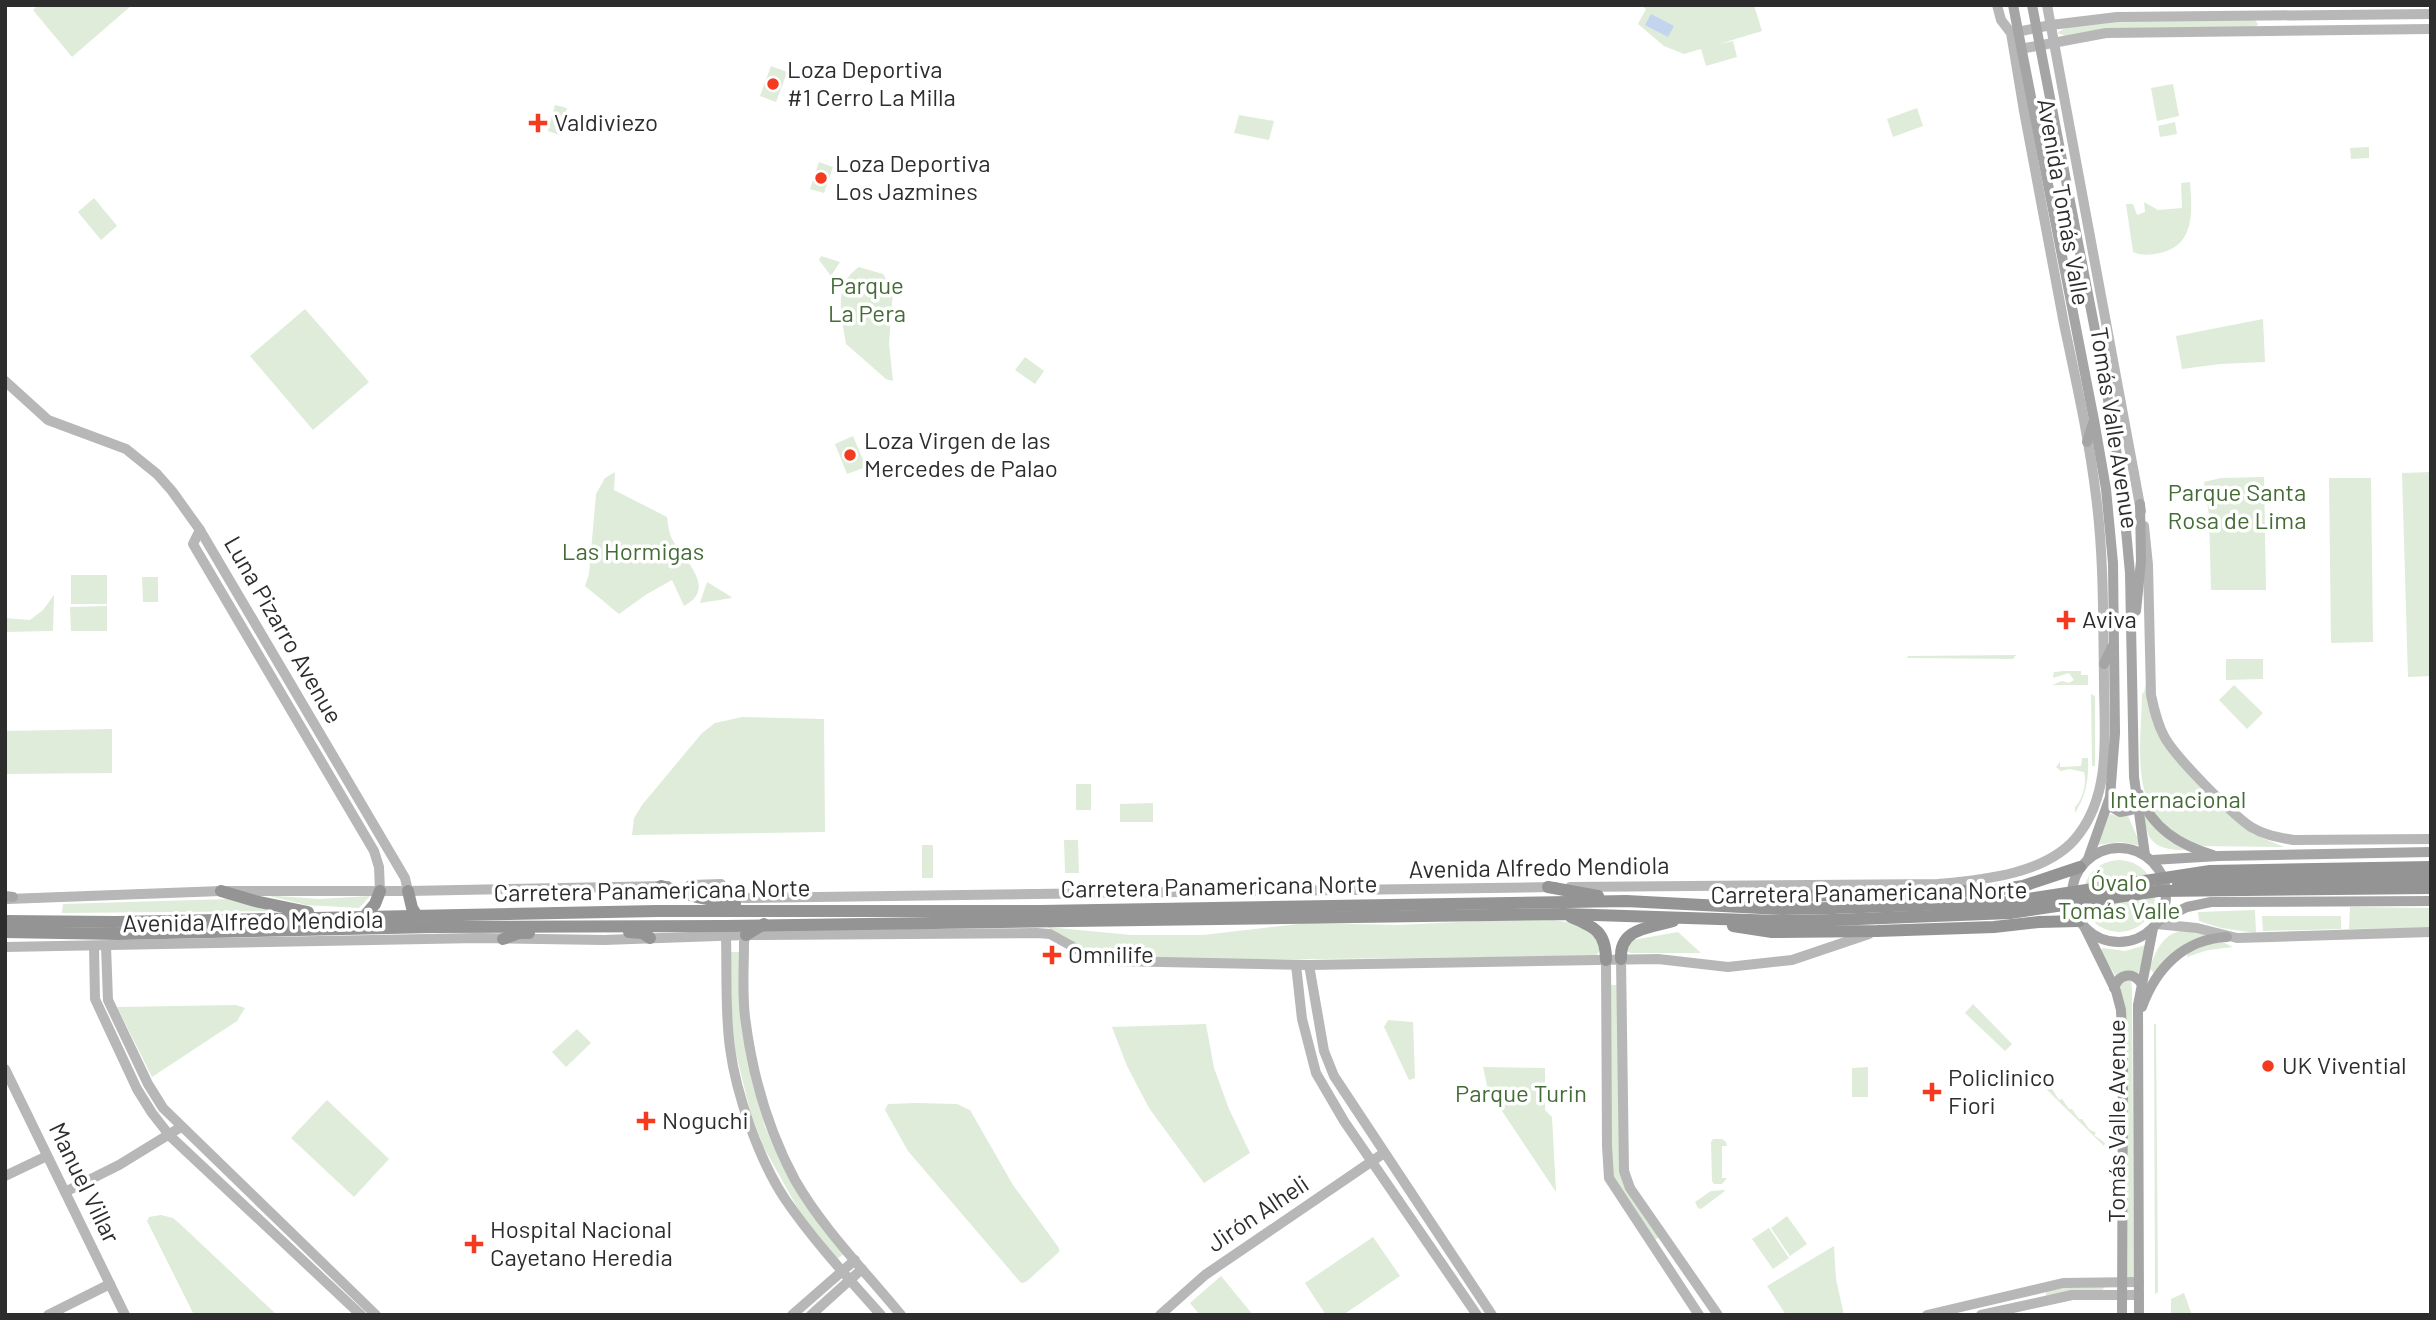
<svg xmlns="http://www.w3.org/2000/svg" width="2436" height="1320" font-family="Barlow,sans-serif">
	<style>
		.green { fill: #dfecd9 }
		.water { fill: #c3d4ee }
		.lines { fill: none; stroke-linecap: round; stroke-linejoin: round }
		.secondary { stroke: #b7b7b7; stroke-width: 10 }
		.primary { stroke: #a5a5a5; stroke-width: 10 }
		.highway { stroke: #949494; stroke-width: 12 }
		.highway-bridge { stroke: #949494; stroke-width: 12 }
		.poi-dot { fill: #f43b1f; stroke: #fff; stroke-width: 2.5 }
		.labels { text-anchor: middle; stroke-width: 7; stroke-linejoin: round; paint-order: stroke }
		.poi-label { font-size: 24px; fill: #2d2d2d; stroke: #fff; text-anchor: start }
		.street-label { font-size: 24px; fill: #2d2d2d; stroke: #fff }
		.park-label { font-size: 24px; fill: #456c37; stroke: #fff }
	</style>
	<rect width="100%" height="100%" fill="#fff"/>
	<g class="green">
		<path d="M38 5H132L72 57 33 10Z"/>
		<path d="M1640 5H1754L1762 31 1719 44 1733 41 1737 57 1706 66 1701 49 1684 54 1664 46 1638 24 1646 9Z"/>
		<path d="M2255 20 2258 24 2256 27 2065 36 2058 33C2071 15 2226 20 2255 20Z"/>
		<path d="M771 66 787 72 776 102 760 96Z"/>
		<path d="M2173 84 2179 116 2157 121 2151 88Z"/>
		<path d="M555 105 567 108 560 135 548 131Z"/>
		<path d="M1917 108 1923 126 1893 137 1887 119Z"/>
		<path d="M1239 115 1274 121 1269 140 1234 133Z"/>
		<path d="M2175 122 2177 134 2160 137 2158 126Z"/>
		<path d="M2369 147V158L2351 159 2350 148Z"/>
		<path d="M819 162 833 167 824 193 810 189Z"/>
		<path d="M2190 182C2192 210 2196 245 2160 253 2150 255 2143 256 2133 252L2126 204H2133L2137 215 2145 212 2144 202 2158 210 2182 208 2181 183Z"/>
		<path d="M94 198 117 226 101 240 78 212Z"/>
		<path d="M821 256 840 262 831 276 819 260Z"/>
		<path d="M859 267 883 274 893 291 889 344 893 381 886 379 846 344C842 316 832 285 859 267Z"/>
		<path d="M305 309 369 382 313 430 250 356Z"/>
		<path d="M2263 319 2265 362 2220 364 2182 369 2176 336Z"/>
		<path d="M1025 357 1044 371 1035 384 1015 370Z"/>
		<path d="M853 436 866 467 847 474 835 444Z"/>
		<path d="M615 472 614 490 667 517C668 524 669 533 672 539 682 558 719 588 684 606L672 580 647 594 619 614 585 586 589 574 596 494 605 478Z"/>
		<path d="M2431 472V676L2408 677 2402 473Z"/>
		<path d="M2264 477 2266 590H2211L2209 515 2204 482 2221 478Z"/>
		<path d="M2329 478H2371L2373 642 2331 643Z"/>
		<rect x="71" y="575" width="36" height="29"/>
		<path d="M142 577H158V602H143Z"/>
		<path d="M707 582 730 596 732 598 700 603Z"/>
		<path d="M54 595 53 631 5 632V618L30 620 43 610Z"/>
		<path d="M107 606V631H71L70 607Z"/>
		<path d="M2016 655 2013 659 1907 658 1908 656Z"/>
		<path d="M2226 659H2263V679L2226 680Z"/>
		<path d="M2064 671H2081V675H2088V685H2052L2062 681 2069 683 2074 680 2069 673 2053 678 2054 672Z"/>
		<path d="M2146 684 2155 724 2213 796 2253 834 2284 847 2200 846C2126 820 2141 758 2142 694L2144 692Z"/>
		<path d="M2234 685 2263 713 2247 729 2219 700Z"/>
		<path d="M2091 694 2095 696V766H2092Z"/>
		<path d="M742 717 824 719 825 832 632 835 634 818 642 805 702 733 715 723Z"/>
		<path d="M112 729V773L5 774V731Z"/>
		<path d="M2082 758H2088C2089 779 2086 796 2075 813V807C2083 799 2087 783 2084 772L2069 769 2061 771 2056 767 2060 762V767L2081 766Z"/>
		<rect x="1076" y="784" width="15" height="26"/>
		<path d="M1153 803V822H1120V804Z"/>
		<path d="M2110 814 2118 816H2128L2141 846 2121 842 2097 845Z"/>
		<path d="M2144 814 2159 832 2185 850C2157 850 2146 843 2144 814Z"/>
		<path d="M1078 840 1079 873H1065L1064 840Z"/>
		<rect x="922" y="845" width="11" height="33"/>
		<circle cx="2119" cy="896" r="36"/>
		<path d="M265 895 319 899 370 896 359 908 306 905Z"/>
		<path d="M228 899 283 911 62 913 63 904Z"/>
		<path d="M2350 907 2431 908V928L2349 929Z"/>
		<path d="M2255 910 2256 933 2221 928 2199 921 2198 912Z"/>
		<path d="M2262 916H2341V929L2263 931Z"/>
		<path d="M1541 918 1572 923 1592 931 1601 949 1596 956 1142 961 1094 954 1047 927 1131 935H1203L1307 923 1398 925Z"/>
		<path d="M2184 930 2212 934 2154 973 2149 968C2157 950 2162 934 2184 930Z"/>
		<path d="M1678 932 1701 953H1631L1626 951 1632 940Z"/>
		<path d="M2218 940 2233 947 2208 950 2187 957V953Z"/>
		<path d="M2146 945 2147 947 2138 974 2116 977 2100 950 2103 948 2125 951Z"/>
		<path d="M730 952H740L743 1038 765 1127 780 1161 844 1254 837 1259 802 1216 763 1146 750 1111 733 1041Z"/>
		<path d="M2126 979 2131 981 2132 989 2134 1278H2126L2119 992 2121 981Z"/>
		<path d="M1609 985H1619V1159L1621 1177 1660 1236 1654 1241 1614 1180 1610 1166Z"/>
		<path d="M1973 1004 2012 1044 2005 1051 1965 1013Z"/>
		<path d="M236 1005 245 1008 237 1021 152 1077 117 1007Z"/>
		<path d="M1388 1020 1413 1022 1415 1078 1409 1080 1384 1027Z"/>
		<path d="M1206 1024 1214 1068 1229 1109 1250 1153 1204 1183 1149 1108 1127 1066 1112 1027Z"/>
		<path d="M2154 1024H2156L2158 1292 2155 1294Z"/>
		<path d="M577 1029 591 1043 566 1067 552 1052Z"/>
		<path d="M1483 1067 1545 1068V1110L1552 1117 1556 1192 1488 1090Z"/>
		<path d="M1868 1067V1097H1852V1068Z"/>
		<path d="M2034 1077 2047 1084 2045 1086 2052 1089 2059 1100 2062 1099 2069 1109H2072L2079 1119H2082L2089 1129 2096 1133 2094 1135 2105 1143 2104 1146Z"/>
		<path d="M327 1100 389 1159 354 1197 291 1138Z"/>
		<path d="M917 1103 957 1104 970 1110 1013 1185 1059 1248V1252L1026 1282 1021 1283 908 1151 885 1110 888 1104Z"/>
		<path d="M1713 1139H1722L1726 1142 1727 1146H1722V1178H1727L1722 1184H1714L1712 1181 1711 1142Z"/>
		<path d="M1723 1190 1725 1191 1701 1209 1698 1208 1695 1202 1711 1191Z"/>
		<path d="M161 1215 173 1218 179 1223 277 1315H194L147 1221 149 1217Z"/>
		<path d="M1787 1216 1807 1244 1790 1256 1771 1228Z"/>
		<path d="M1769 1228 1789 1258 1773 1269 1752 1239Z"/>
		<path d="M1373 1237 1400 1276 1343 1315H1326L1305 1283Z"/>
		<path d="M1834 1246 1836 1279 1844 1315H1786L1767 1286Z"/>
		<path d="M1221 1276 1253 1315H1200L1190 1303Z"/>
		<path d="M2063 1286 2105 1287 2102 1290 2046 1296V1290Z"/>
		<path d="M2184 1293 2192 1315H2171V1299Z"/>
	</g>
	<path class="water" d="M1651 14 1674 26 1668 37 1645 25Z"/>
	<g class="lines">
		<g class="secondary">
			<path d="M2047 5 2141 511"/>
			<path d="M2012 33 2051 25 2117 17 2431 14"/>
			<path d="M2015 50 2106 33 2431 29"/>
			<path d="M5 381 48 420 126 449 157 474 172 491 200 530 405 878 408 891"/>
			<path d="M2144 526 2148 565 2151 695C2154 709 2157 723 2164 736 2174 756 2232 814 2251 827 2264 835 2278 837 2293 840L2431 839"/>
			<path d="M200 530 193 544 374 851 379 867 380 891"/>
			<path d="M690 885 721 884"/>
			<path d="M1570 887 1938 884C1983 880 2050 874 2079 834 2112 790 2104 733 2104 681 2103 620 2104 557 2096 496 2089 438 2076 381 2064 324 2050 253 2038 182 2024 111L2011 33 2001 20 1997 5"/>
			<path d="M686 888 726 897 747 898 1555 887"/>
			<path d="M8 899 221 891H408L668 886"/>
			<path d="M2156 924 2197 928 2237 938 2431 932"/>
			<path d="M746 935 744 942C744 967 742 992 745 1017 752 1073 768 1130 795 1180 823 1229 865 1271 901 1315"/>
			<path d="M726 936C727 972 725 1013 730 1048 736 1094 759 1160 785 1199 813 1240 848 1278 881 1315"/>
			<path d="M94 946 95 999 137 1089 152 1113 170 1136 361 1315"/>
			<path d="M106 946 108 1000 148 1084 163 1108 376 1315"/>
			<path d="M5 947 478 938 604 940 746 935 1037 933 1050 934 1093 958 1112 961 1309 965 1658 959 1728 967 1792 960 1869 934"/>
			<path d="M1621 959 1624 1171 1630 1188 1718 1315"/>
			<path d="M1606 960 1607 1146 1609 1178 1699 1315"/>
			<path d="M1296 965 1302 1019 1316 1073 1344 1121 1477 1315"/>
			<path d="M1309 965 1324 1051 1334 1076 1492 1315"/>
			<path d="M5 1069 125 1315"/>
			<path d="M5 1176 47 1156"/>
			<path d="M65 1192 119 1165 181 1127"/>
			<path d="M48 1315 110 1284"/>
			<path d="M792 1315 855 1260"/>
			<path d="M811 1315 862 1269"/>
			<path d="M1160 1315 1205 1275 1384 1153"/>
			<path d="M1927 1315 2063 1283 2139 1282"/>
			<path d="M1981 1315 2072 1295H2139"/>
		</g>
		<g class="primary">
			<path d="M2013 5 2094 420 2106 489 2113 563 2115 733 2110 797 2088 859"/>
			<path d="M2032 5 2106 387 2122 487 2130 573 2134 777 2145 855"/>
			<path d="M2087 442 2093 423"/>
			<path d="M2136 611 2141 561 2140 504"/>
			<path d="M2104 664 2112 647"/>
			<path d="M2139 794C2152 828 2179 845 2213 855"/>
			<path d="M2110 797 2113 808 2120 812 2131 810 2136 800"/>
			<circle cx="2119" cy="895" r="47"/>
			<path d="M2152 860 2219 856 2431 852"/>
			<path d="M5 896 13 897"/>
			<path d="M2158 921 2187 907 2211 902 2431 901"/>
			<path d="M2085 928 2116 991 2121 1010 2123 1060 2122 1315"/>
			<path d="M2114 988C2119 974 2132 971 2141 983"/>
			<path d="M2142 1007C2156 968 2184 939 2227 937"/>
			<path d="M2139 1315 2138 1005 2153 928"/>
		</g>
		<g class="highway">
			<path d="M2241 881 2431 878"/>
			<path d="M661 886 697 897 735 904"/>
			<path d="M1548 887 1598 896"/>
			<path d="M221 891 255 901 308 912"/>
			<path d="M408 891 412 908 417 916"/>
			<path d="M1750 905 1773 897 1998 890 2023 886 2080 867"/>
			<path d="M364 917 375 904 380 891"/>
			<path d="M1571 917C1595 927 1606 932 1606 960"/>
			<path d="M5 921 115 922 657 911H1040L1626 901 1781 909 1832 908"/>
			<path d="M1733 926 1772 932 1877 931 1994 927 2039 922 2079 921"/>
			<path d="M5 932 118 934 432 927 725 926 1564 914 1780 921 1833 920"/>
			<path d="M629 932 643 933 650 938"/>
			<path d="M746 935 764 924"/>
			<path d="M503 939 519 933H529"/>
			<path d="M1621 959C1619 928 1649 928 1673 921"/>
		</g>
		<g class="highway-bridge">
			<path d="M2178 885 2195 882 2241 881"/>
			<path d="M1832 908 2008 902 2210 871 2431 867"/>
			<path d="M1833 920 2010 913 2158 891 2431 888"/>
		</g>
	</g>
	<g class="poi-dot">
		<circle cx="773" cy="84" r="7"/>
		<path d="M534.5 112.5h7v7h7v7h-7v7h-7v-7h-7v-7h7z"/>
		<circle cx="821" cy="178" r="7"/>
		<circle cx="850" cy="455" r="7"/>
		<path d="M2062.5 609.5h7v7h7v7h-7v7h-7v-7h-7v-7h7z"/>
		<path d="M1048.5 944.5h7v7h7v7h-7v7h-7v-7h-7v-7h7z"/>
		<circle cx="2268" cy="1066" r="7"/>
		<path d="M1928.5 1081.5h7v7h7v7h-7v7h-7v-7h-7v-7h7z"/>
		<path d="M642.5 1110.5h7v7h7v7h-7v7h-7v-7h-7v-7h7z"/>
		<path d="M470.5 1233.5h7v7h7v7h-7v7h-7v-7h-7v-7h7z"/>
	</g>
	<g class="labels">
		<g class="poi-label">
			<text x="787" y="78">Loza Deportiva<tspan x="787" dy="28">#1 Cerro La Milla</tspan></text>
			<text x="554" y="131">Valdiviezo</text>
			<text x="835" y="172">Loza Deportiva<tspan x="835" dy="28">Los Jazmines</tspan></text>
			<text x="864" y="449">Loza Virgen de las<tspan x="864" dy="28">Mercedes de Palao</tspan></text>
			<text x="2082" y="628">Aviva</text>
			<text x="1068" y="963">Omnilife</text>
			<text x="2282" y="1074">UK Vivential</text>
			<text x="1948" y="1086">Policlinico<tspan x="1948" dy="28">Fiori</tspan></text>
			<text x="662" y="1129">Noguchi</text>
			<text x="490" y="1238">Hospital Nacional<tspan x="490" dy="28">Cayetano Heredia</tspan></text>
		</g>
		<g class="street-label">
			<text transform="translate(2063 202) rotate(80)" y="8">Avenida Tomás Valle</text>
			<text transform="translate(2114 428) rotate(81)" y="8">Tomás Valle Avenue</text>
			<text transform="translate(283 630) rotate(60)" y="8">Luna Pizarro Avenue</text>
			<text transform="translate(1539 868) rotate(-1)" y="8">Avenida Alfredo Mendiola</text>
			<text transform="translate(1219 887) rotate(-1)" y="8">Carretera Panamericana Norte</text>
			<text transform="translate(652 891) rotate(-1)" y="8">Carretera Panamericana Norte</text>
			<text transform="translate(1869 893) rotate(-1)" y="8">Carretera Panamericana Norte</text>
			<text transform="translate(253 922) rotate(-1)" y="8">Avenida Alfredo Mendiola</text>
			<text transform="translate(2117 1121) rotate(-90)" y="8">Tomás Valle Avenue</text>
			<text transform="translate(84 1183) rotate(64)" y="8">Manuel Villar</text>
			<text transform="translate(1258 1214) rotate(-34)" y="8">Jirón Alheli</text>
		</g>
		<g class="park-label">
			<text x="867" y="294">Parque<tspan x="867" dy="28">La Pera</tspan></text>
			<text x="2237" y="501">Parque Santa<tspan x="2237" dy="28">Rosa de Lima</tspan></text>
			<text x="633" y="560">Las Hormigas</text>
			<text x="2178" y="808">Internacional</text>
			<text x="2119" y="891">Óvalo<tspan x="2119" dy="28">Tomás Valle</tspan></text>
			<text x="1521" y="1102">Parque Turin</text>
		</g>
	</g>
	<rect width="2436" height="1320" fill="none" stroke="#2d2d2d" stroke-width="14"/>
</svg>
